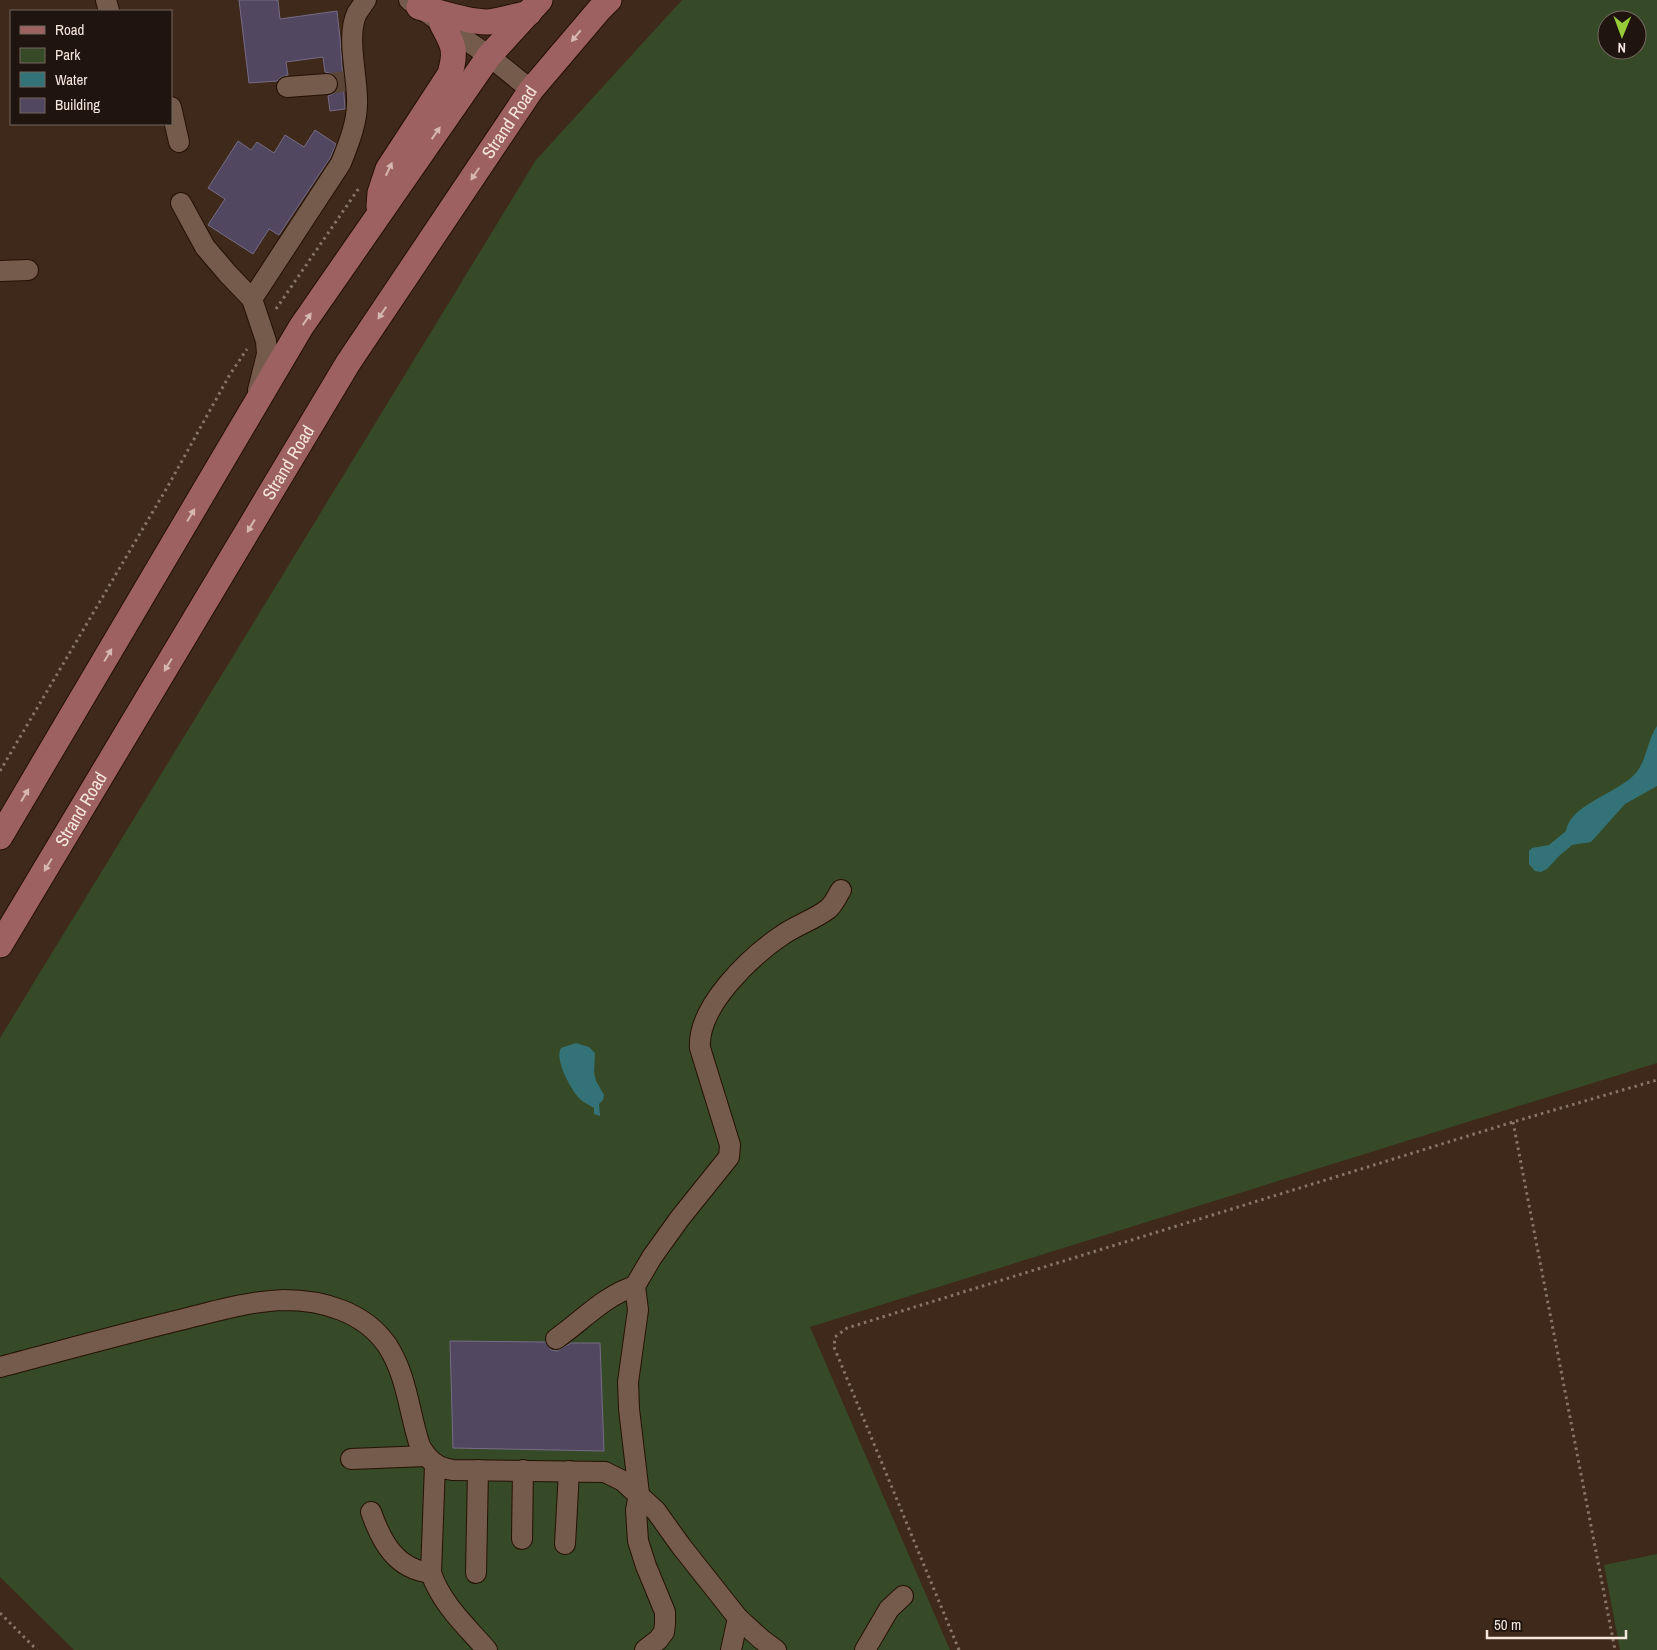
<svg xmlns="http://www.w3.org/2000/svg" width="1657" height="1650" font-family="'Archivo Narrow',sans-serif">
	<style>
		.green { fill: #364a28; fill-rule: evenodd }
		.water { fill: #337378 }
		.building { fill: #514760; stroke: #766c86 }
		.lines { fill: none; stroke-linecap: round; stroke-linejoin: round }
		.minor-tunnel { stroke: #5a4537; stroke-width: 20; stroke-dasharray: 20 10; stroke-linecap: butt }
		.minor-casing { stroke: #251104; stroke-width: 22 }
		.major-casing { stroke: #251104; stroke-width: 27 }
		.path { stroke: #887568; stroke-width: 3; stroke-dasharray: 2.5 4; stroke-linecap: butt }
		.minor { stroke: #745b4b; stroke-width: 20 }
		.major { stroke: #9c6160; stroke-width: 25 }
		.oneway { fill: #d6b7b1 }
		.labels { text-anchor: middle; stroke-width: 5; stroke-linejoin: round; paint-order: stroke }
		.street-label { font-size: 18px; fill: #f5e6dd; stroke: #1f140e }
	</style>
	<rect width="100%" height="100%" fill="#3f291a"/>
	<g class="green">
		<path d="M682 0H1657V1063L810 1327 950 1650H74L0 1577V1038L536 160ZM1607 20H1637V50H1607Z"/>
		<path d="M1657 1554V1650H1620L1604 1565Z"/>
	</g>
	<g class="water">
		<path d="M1657 726V786L1625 804 1591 842 1572 845 1559 856 1547 869 1541 872 1535 871 1529 864V851L1532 848 1549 845 1566 831C1570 805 1617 793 1634 775 1647 762 1647 740 1657 726Z"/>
		<path d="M576 1043 589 1047 595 1053 594 1072 596 1081 604 1095 603 1100 599 1104 600 1116 594 1114V1108C590 1105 584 1103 580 1099 571 1090 554 1059 561 1048Z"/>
	</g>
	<g class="building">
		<path d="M239 0H278L280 19 337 11 340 38 345 109 330 111 328 96 333 94 337 90 339 83 337 78 333 74 325 72 323 57 286 62 288 75 281 77 277 81 249 83Z"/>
		<path d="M315 130 336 144 330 158 279 235 269 229 253 254 208 225 225 199 208 188 238 141 251 150 257 142 274 153 285 135 304 147Z"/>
		<path d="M450 1341 545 1342 551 1350 557 1351 571 1343H600L604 1451 453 1448Z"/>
	</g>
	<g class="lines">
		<path class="minor-tunnel" d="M327 84 346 81"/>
		<defs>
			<g id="minor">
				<path d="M106 0 109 11"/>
				<path d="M409 0 489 56 531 90"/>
				<path d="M287 87 327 84"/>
				<path d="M171 107 179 142"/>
				<path d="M181 203 205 247 228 274 252 299 266 341 267 354 258 390"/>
				<path d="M0 271 28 270"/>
				<path d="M252 299 341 163C349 143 358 121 357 99 357 74 346 36 357 13 360 9 363 4 366 0"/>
				<path d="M556 1339C582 1321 604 1296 635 1286"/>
				<path d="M0 1367C61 1351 122 1334 184 1319 216 1311 250 1301 284 1300 323 1300 364 1312 387 1345 407 1375 409 1413 420 1446 428 1460 437 1468 453 1470L605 1472 623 1481 656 1511 681 1546 738 1618 761 1639 776 1650"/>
				<path d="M351 1459 426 1456"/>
				<path d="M435 1465 431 1573C441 1603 466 1626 487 1650"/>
				<path d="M371 1512C382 1543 396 1569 431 1573"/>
				<path d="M522 1539 523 1470"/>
				<path d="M565 1544 569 1471"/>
				<path d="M476 1573 478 1470"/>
				<path d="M645 1650 658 1640 664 1632 665 1624V1612L646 1566 638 1541 637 1526 636 1510 639 1494 629 1409 628 1382 638 1310 635 1286 652 1257 680 1218 729 1157 730 1145 700 1048C697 1007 750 957 781 936 796 925 814 920 828 909 834 904 837 896 841 890"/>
				<path d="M731 1650 738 1618"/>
				<path d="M865 1650 889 1609 903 1596"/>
			</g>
			<g id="major">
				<path d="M419 7C440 12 466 22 487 22 501 21 515 16 529 13"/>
				<path d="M379 206 380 193 388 169 450 74C457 49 453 45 442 24"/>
				<path d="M0 837 301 327 489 56 540 0"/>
				<path id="s1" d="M0 945 348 363 531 90 599 10 609 0"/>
			</g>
		</defs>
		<use href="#minor" class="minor-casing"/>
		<use href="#major" class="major-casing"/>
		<g class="path">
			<path d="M276 309 359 188"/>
			<path d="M0 771 168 486 229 376 247 349"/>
			<path d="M1513 1122 1615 1650"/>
			<path d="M0 1613 37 1650"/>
			<path d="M959 1650 834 1347 835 1337 847 1328 1513 1122 1657 1080"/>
		</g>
		<use href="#minor" class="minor"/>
		<use href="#major" class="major"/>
	</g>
	<defs><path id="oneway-solid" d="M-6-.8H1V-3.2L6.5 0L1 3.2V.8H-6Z" transform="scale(1.25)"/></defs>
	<g class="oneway">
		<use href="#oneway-solid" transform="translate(576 36) rotate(130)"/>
		<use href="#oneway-solid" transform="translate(436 133) rotate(-55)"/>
		<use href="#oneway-solid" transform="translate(389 169) rotate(-65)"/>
		<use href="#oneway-solid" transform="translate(475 174) rotate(124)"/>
		<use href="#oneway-solid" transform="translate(382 313) rotate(124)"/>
		<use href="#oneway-solid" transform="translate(307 319) rotate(-55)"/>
		<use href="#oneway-solid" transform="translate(191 515) rotate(-59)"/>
		<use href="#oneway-solid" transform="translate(251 526) rotate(121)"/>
		<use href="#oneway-solid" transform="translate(108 655) rotate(-59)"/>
		<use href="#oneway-solid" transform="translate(168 665) rotate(121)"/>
		<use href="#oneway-solid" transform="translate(25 795) rotate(-59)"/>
		<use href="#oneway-solid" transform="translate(48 865) rotate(121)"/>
	</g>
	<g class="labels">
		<g class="street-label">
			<text dy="6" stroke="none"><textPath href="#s1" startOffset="968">Strand Road</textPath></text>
			<text dy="6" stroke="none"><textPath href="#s1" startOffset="562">Strand Road</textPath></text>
			<text dy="6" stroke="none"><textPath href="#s1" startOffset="158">Strand Road</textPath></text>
		</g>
	</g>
	<rect x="10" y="10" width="162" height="115" fill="#1f140e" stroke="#756861"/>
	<rect x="20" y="26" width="25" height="8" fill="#9c6160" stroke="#756861"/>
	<text x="55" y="35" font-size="15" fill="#f5e6dd">Road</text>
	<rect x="20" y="48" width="25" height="15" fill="#364a28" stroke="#756861"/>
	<text x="55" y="60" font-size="15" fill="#f5e6dd">Park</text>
	<rect x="20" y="72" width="25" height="15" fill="#337378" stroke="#756861"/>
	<text x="55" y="85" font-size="15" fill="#f5e6dd">Water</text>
	<rect x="20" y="98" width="25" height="15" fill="#514760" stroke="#756861"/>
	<text x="55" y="110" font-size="15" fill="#f5e6dd">Building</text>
	<g transform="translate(1622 35) rotate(181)"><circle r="24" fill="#1f140e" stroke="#756861"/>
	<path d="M0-4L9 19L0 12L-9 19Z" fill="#97cc38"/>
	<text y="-8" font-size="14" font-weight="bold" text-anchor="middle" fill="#f5e6dd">N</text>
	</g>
	<path d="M1487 1630v8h139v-8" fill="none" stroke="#f5e6dd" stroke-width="2.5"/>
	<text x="1494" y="1630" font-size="15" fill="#f5e6dd" stroke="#1f140e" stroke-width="4" paint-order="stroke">50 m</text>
</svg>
